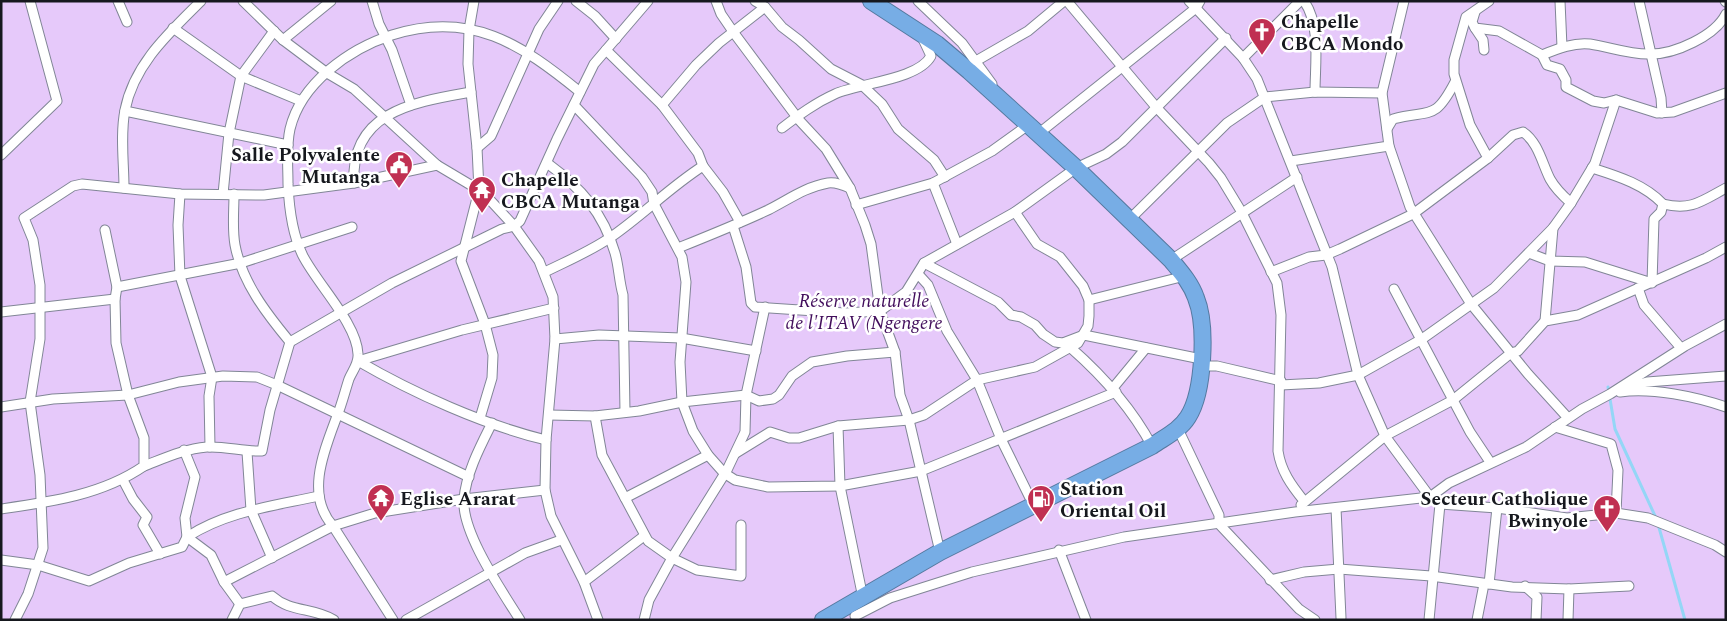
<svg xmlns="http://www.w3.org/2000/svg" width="1727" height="621" font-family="Spectral,serif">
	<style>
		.green { fill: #e6c9fa }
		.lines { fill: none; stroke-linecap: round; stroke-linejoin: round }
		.stream { stroke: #94d6f6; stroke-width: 3 }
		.street-casing { stroke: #818696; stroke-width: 11 }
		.highway-casing { stroke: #55799f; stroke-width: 18 }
		.street { stroke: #fff; stroke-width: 9 }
		.highway { stroke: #77ade5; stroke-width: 16 }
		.labels { text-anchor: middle; stroke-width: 5; stroke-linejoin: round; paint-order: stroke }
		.poi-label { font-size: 19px; font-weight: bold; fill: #16181e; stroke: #fff; text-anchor: start }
		.park-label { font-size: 19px; font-style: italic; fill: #420e5c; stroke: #fff }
	</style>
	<rect width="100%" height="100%" fill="#f5f8ff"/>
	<rect class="green" x="1" y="1" width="1725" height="619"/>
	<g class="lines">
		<g class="stream">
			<path d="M1608 387 1615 429 1656 518"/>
			<path d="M1658 524 1685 620"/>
		</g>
		<defs>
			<g id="street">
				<path d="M118 1 127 22"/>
				<path d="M243 1 283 40 327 73 354 89 437 165 479 190 490 200 514 226 539 261 553 297 555 339 546 440 545 490 551 516 584 582 598 620"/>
				<path d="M372 1 379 24 392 50 411 105"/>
				<path d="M474 1 469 30 468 64 477 148 479 190 461 261 485 324 493 355 492 378 480 418"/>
				<path d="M576 1 595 16 616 39"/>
				<path d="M716 1 721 14 734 33 799 120 826 149 850 188 865 225 871 244 880 311 895 352 900 395 909 420 940 552"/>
				<path d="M755 1 765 7 782 27 799 40 831 69 862 85 882 104 898 129 934 160 945 177"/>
				<path d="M918 1 962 43 992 84"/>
				<path d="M1067 1 1156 107 1209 163 1221 178 1241 211 1277 283 1281 315 1278 451C1281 471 1291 485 1304 501"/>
				<path d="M1189 1 1243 58 1257 79 1332 267 1358 375 1385 436 1430 497 1440 504 1497 508 1567 518 1616 513 1648 518 1715 545 1726 552"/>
				<path d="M1304 1C1321 25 1315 64 1315 92"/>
				<path d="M1404 1 1382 93 1389 146 1410 207 1471 304 1528 374 1568 418"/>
				<path d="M1560 1 1562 47"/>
				<path d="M1639 1 1661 98 1662 113"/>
				<path d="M1725 1 1726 2"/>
				<path d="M1475 12 1472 22 1475 28 1499 31 1542 55C1557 49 1574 42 1590 44 1610 47 1630 55 1651 54 1675 54 1715 36 1726 14"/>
				<path d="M173 28 241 76 301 101"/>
				<path d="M1475 28 1483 40 1484 50"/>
				<path d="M283 40 331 1"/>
				<path d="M606 50 662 105 698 153 703 166 723 192 740 222"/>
				<path d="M1542 55 1547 65 1560 69 1566 80V87L1593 101 1604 103 1616 100 1657 113 1673 112 1726 93"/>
				<path d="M1243 58 1300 1"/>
				<path d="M976 61 1028 31 1064 1"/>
				<path d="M574 105 642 177 652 192 654 204 682 257 686 282 680 362 682 402 693 431 708 455 724 473 735 480 768 487 840 486 921 471 1116 392"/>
				<path d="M662 105 696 65 719 43 765 7"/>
				<path d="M125 111 288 145"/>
				<path d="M782 128C799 115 815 103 835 94 859 83 918 80 931 56L923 39"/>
				<path d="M1387 129 1393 119C1431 109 1434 122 1455 82"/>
				<path d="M1038 134 1196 8 1200 1"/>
				<path d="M477 148 491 136 539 29 558 1"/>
				<path d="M1 155 57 101 30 1"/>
				<path d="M1488 158 1513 135 1523 132C1538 142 1542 163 1550 179 1555 188 1563 196 1571 203"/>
				<path d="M1291 161 1389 146"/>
				<path d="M547 163C581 188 603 212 615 253 619 267 619 281 623 295L625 412"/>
				<path d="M354 183C350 111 415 102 471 92"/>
				<path d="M933 183 957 244"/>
				<path d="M124 188C124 163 120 135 125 110 134 64 169 33 201 1"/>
				<path d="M180 194 178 225 180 276 212 377 209 396 210 447"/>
				<path d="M223 194 229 133 241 76 274 31"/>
				<path d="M1663 204C1691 211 1702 201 1726 188"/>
				<path d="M856 205 933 183 992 151 1028 125"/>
				<path d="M1129 220 1227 123 1265 97 1315 92 1382 93"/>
				<path d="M733 226 746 267 751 303 755 307 845 313 880 311 906 292 924 263 1015 212 1076 168 1106 154 1122 142 1226 38"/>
				<path d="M678 248C708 236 738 224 768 210 788 200 805 187 828 183 836 182 843 185 850 188"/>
				<path d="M1529 253 1550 261 1585 262 1652 283 1654 219 1661 212 1663 204C1644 184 1617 176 1592 168"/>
				<path d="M1171 260 1297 177"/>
				<path d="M924 263 998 302 1011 315 1021 317 1035 325 1043 334 1055 342 1063 343 1084 335 1201 359"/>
				<path d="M545 272C567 261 591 251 611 237 643 215 670 187 703 166"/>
				<path d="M1271 272 1309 257 1326 255 1340 249 1413 214 1488 158 1470 125 1454 74V60L1466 17 1489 1"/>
				<path d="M918 274 928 285 947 331 977 380 1001 439 1033 504"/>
				<path d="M117 287 241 263 352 227"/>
				<path d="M1638 288 1644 305 1681 348"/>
				<path d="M1394 289 1470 432 1490 462"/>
				<path d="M1089 300 1185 276"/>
				<path d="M1 312 115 299"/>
				<path d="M1545 321 1553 228"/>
				<path d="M555 339 599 335 681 338 756 351"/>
				<path d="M290 342 392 283 502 229 514 226 520 221 557 139 594 64 648 1"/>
				<path d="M1071 348C1104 377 1131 407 1152 446"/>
				<path d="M358 361C413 393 484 425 546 440"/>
				<path d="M358 361 462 330 554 308"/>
				<path d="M1200 366H1217L1281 381"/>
				<path d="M1281 385 1319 383 1358 375 1422 339 1494 288 1553 228 1571 203 1595 163 1616 100"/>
				<path d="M1627 387 1647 382 1726 376"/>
				<path d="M1113 388 1146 348"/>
				<path d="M1620 392C1651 387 1697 397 1726 407"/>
				<path d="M1 407 53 399 128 395 179 382 223 376 257 377 277 385 469 477"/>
				<path d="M549 415 595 416 639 411 682 402 746 395 759 401 773 399 779 395 792 376 812 362 847 356 895 352"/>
				<path d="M595 416 602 455 648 541 672 558 697 570 741 576V525"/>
				<path d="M492 423C481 445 466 473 464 499 461 532 502 591 520 620"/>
				<path d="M838 426 840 486 863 598"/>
				<path d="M1555 427 1611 444 1618 470 1616 513"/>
				<path d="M1178 429 1219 515V524L1299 609 1315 620"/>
				<path d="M247 452 251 510 272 558"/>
				<path d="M736 453 770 432 789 438H799L838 426 909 420 924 415 977 380 1035 367 1078 343 1088 326 1089 316V300L1083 286 1060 257 1037 244 1015 212"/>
				<path d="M144 466C165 458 184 449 207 447 226 446 244 452 262 451L270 410 290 342C266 313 242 282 235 245 232 229 234 211 234 194"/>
				<path d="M123 480 133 499 147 517 143 525 160 554"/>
				<path d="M625 498 708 455"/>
				<path d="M1301 505 1385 436 1453 400 1511 353 1518 351 1545 321 1578 315 1706 258 1726 247"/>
				<path d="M1336 508 1341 618"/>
				<path d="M1 509C50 502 102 495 144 466V438L128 395 116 343 115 299 117 287 105 230"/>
				<path d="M187 537C227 511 274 506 319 496"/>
				<path d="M187 537 211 555 224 582 240 604"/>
				<path d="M1059 550 1086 620"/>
				<path d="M1 560 38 565 89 581 129 563 182 547 187 537 185 518 195 477 184 450"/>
				<path d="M1270 580 1304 572 1339 569 1431 576 1512 587 1569 589 1629 586"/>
				<path d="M224 582 333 526 375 513 464 499 545 490"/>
				<path d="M584 582 644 536"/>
				<path d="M1489 584 1497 508"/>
				<path d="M1525 586 1537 597 1536 620"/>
				<path d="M855 616 890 598 972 572 1124 537 1295 512 1430 497 1449 483 1526 447 1582 409 1610 394 1685 346 1726 324"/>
				<path d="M15 620 28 594 43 548 40 475 30 402 40 339V285L33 240 24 218 73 186 82 184 180 194 264 195 354 183 437 165"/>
				<path d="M232 620 240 604 272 596C291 613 313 607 334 620"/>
				<path d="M393 620 333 526C305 495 324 451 337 416 342 404 345 391 349 379 353 370 359 363 358 354 357 324 318 285 303 256 292 234 289 208 288 184 288 166 286 147 290 129 301 83 349 49 392 35 471 10 521 44 580 92"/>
				<path d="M406 620 525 553 561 540"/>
				<path d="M644 620 649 600 672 558 727 470 745 432 746 395 765 307"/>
				<path d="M1429 620 1440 504"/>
				<path d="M1477 620 1484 584"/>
				<path d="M1568 620 1569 589"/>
			</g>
			<path id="highway" d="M823 620 940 552 1152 446C1165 437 1180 430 1188 417 1204 392 1207 325 1196 298 1191 283 1180 271 1171 260L1076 168 969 71 937 44 871 1"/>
		</defs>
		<use href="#street" class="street-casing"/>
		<use href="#highway" class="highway-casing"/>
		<use href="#street" class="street"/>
		<use href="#highway" class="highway"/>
	</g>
	<defs>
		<symbol id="church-pin" viewBox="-11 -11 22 30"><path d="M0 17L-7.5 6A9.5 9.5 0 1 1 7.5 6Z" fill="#c03052" stroke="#fff"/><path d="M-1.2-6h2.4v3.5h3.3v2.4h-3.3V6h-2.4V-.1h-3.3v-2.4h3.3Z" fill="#fff"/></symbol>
		<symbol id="civic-pin" viewBox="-11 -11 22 30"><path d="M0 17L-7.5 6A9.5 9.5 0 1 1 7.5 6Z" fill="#c03052" stroke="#fff"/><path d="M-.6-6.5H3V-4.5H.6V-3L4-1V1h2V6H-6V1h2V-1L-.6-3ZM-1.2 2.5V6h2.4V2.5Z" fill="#fff"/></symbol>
		<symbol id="temple-pin" viewBox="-11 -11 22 30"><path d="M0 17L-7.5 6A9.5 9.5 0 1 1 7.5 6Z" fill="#c03052" stroke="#fff"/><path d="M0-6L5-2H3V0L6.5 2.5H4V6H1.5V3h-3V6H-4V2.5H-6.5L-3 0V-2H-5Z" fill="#fff"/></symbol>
		<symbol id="fuel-pin" viewBox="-11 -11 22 30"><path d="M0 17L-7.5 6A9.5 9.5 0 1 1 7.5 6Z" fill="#c03052" stroke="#fff"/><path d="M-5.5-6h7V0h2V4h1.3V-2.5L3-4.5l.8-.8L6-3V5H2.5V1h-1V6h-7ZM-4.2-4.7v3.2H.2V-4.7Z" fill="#fff"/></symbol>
	</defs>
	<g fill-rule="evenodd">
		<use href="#church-pin" x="1246" y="16" width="32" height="43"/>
		<use href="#civic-pin" x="383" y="149" width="32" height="43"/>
		<use href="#temple-pin" x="466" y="174" width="32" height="43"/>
		<use href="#temple-pin" x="365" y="482" width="32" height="43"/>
		<use href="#fuel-pin" x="1025" y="483" width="32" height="43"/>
		<use href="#church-pin" x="1591" y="493" width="32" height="43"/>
	</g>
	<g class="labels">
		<g class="poi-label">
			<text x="1281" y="28">Chapelle<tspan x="1281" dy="22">CBCA Mondo</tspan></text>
			<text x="380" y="161" text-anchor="end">Salle Polyvalente<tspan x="380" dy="22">Mutanga</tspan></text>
			<text x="501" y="186">Chapelle<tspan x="501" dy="22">CBCA Mutanga</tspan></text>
			<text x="1060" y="495">Station<tspan x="1060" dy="22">Oriental Oil</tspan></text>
			<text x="400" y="505">Eglise Ararat</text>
			<text x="1588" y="505" text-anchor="end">Secteur Catholique<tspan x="1588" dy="22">Bwinyole</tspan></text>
		</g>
		<g class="park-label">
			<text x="864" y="307">Réserve naturelle<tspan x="864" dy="22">de l'ITAV (Ngengere</tspan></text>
		</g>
	</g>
	<rect width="1727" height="621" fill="none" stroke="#16181e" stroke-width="5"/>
</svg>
